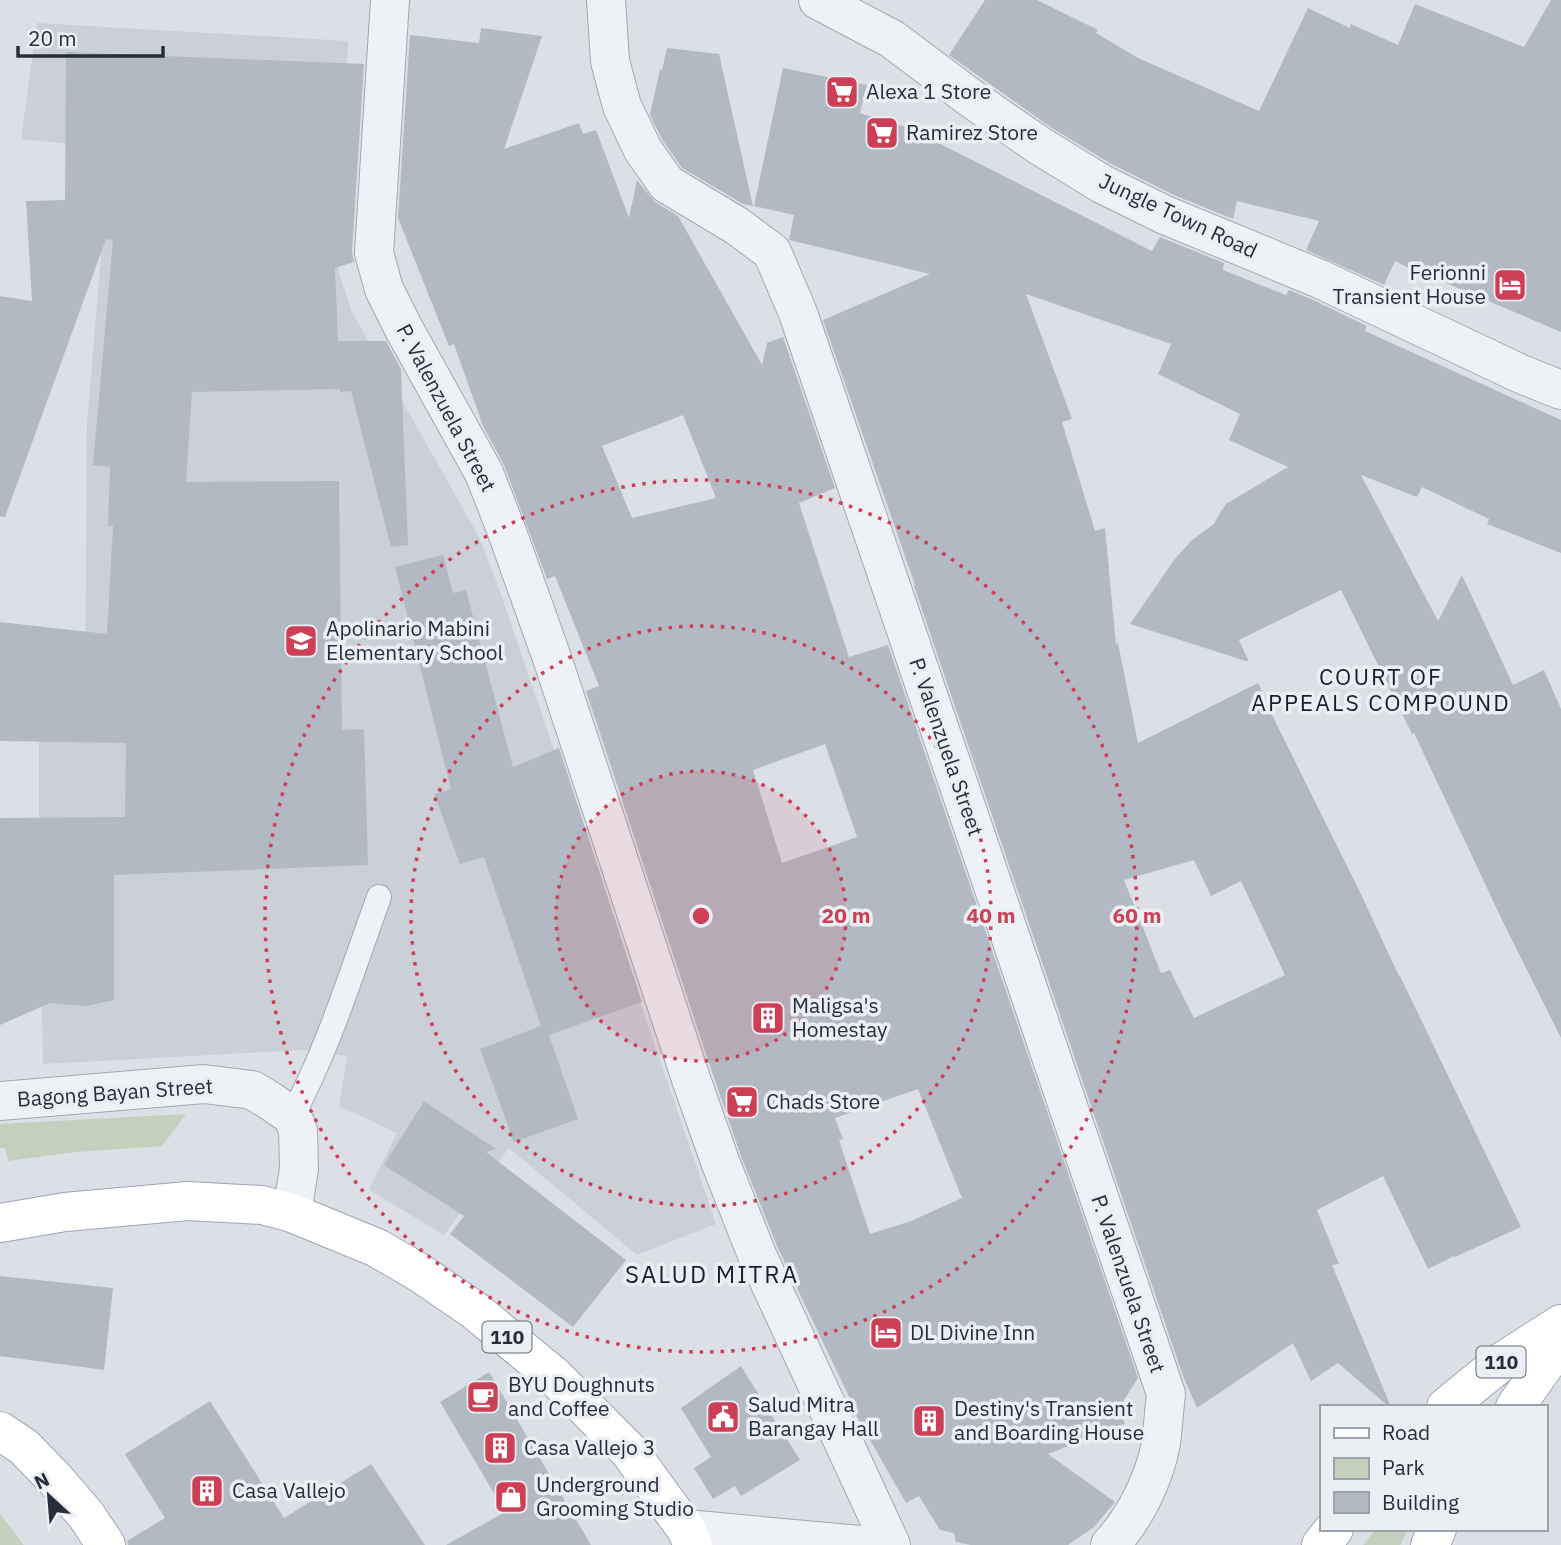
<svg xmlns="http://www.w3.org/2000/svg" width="1561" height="1545" font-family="'IBM Plex Sans',sans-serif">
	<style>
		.built { fill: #cacfd8 }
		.green { fill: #c2d0bd }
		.building { fill: #b3b9c3; fill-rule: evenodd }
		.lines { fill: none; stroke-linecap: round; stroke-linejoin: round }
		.service-casing { stroke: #a2a7b0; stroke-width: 26 }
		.minor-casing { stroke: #a2a7b0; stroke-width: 40 }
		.primary-casing { stroke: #9ba4b2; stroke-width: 40 }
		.service { stroke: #eef1f5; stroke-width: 24 }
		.minor { stroke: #eef1f5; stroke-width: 38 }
		.primary { stroke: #fff; stroke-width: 38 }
		.ring { fill: none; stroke: #cd3f55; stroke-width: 3.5; stroke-dasharray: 3.5 7 }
		.labels { text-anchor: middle; stroke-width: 7; stroke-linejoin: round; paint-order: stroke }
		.shield { fill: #ebeff4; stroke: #616873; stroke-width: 2 }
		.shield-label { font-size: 19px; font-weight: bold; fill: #262e3c }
		.poi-label { font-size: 21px; fill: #262e3c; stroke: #ebeff4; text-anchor: start }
		.street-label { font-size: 21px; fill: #262e3c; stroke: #ebeff4 }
		.neighbourhood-label { font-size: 23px; letter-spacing: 2px; fill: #181f2d; stroke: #ebeff4 }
		.quarter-label { font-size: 24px; letter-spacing: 2px; fill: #181f2d; stroke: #ebeff4 }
		.centre { fill: #cd3f55; stroke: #ebeff4; stroke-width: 3.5 }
		.ring-label { font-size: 21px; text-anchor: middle; font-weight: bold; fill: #cd3f55; stroke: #ebeff4; stroke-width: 7; stroke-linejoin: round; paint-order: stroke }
	</style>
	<rect width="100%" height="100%" fill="#dce0e6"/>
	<path class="built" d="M37 23 348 41 336 264 352 312 479 537 496 580 716 1224 637 1255 509 1148 444 1235 369 1190 397 1133 339 1106 347 1056 304 1050 43 1064 39 879V730L85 702 87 423 110 148 21 139Z"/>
	<g class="green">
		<path d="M186 1114 162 1146 77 1152 8 1161 5 1148H0V1124Z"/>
		<path d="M0 1514 24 1545H0Z"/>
		<path d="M1376 1529H1408L1400 1545H1363Z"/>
	</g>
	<g class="building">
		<path d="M985 0H1037L1098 30 1096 33 1138 58 1259 111 1308 8 1350 28 1351 24 1398 45 1415 4 1524 47 1551 0H1561V332L1439 280 1438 283 1395 261 1384 285 1306 250 1319 221 1237 201 1233 219 1174 195 1113 165 1052 128 949 55Z"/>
		<path d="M481 28 542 36 504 149 579 123 583 134 596 130 629 218 637 180 655 202 678 216 762 365 767 343 783 337 835 488 799 503 849 657 888 645 1138 1378 1119 1408 1125 1424 1048 1454 1115 1502 1094 1527 1068 1545H971L956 1542 954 1533 940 1530 919 1496 906 1503 850 1405 852 1403 777 1246 741 1156 712 1072 586 691 599 686 555 576 547 579 504 465 483 426 454 344 449 346 398 218 410 35 479 43ZM683 415 716 498 632 518 602 446ZM825 744 857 837 782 863 753 770ZM918 1089 962 1198 911 1221 870 1234 839 1140 843 1139 835 1118Z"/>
		<path d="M667 48 719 54 753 206 743 204 682 168 662 139 650 115 660 69 662 70Z"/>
		<path d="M66 52 364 64 352 252 354 262 335 268 338 341H386L401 369 408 545 391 547 351 391 340 392V389L192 392 186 482 339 481 342 730 364 729 368 865 114 875V1000L86 1006 50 1003 0 1025V818L125 817 126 743 0 741V622L107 634 113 526H108L110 467 93 465 113 240 106 239 5 517 0 516V296L32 301 26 201 65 200Z"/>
		<path d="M783 68 867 85 860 113 909 128 1152 251 1160 237 1224 263 1223 270 1286 295 1289 290 1311 299 1367 326 1365 331 1561 420V553L1487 524 1489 519 1422 487 1417 497 1361 475 1438 621 1462 575 1513 685 1544 670 1561 709V1038L1503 922 1414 733 1412 734 1341 590 1239 640 1249 662 1130 624 1174 560 1192 540 1214 524 1221 511 1226 504 1288 467 1229 440 1240 414 1158 374 1171 344 1026 294 1072 419 1062 422 1095 531 1105 528 1116 645 1118 643 1138 743 1258 683 1276 723 1359 890 1399 976H1400L1521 1227 1455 1257 1454 1256 1428 1269 1383 1176 1317 1210 1339 1264 1332 1265 1391 1407H1389L1338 1363 1311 1381 1293 1343 1197 1408 1183 1376 914 586 915 585 823 320 930 274 789 240 794 215 754 206ZM1194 860 1211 896 1241 881 1285 975 1194 1018 1170 970 1161 973 1124 880Z"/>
		<path d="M443 555 453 593 466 590 513 767 559 748 642 1002 549 1035 578 1119 514 1142 480 1049 541 1026 484 857 460 864 434 794 451 789 395 567Z"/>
		<path d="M424 1101 496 1149 486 1152 626 1260 573 1327 450 1234 464 1216 384 1165Z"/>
		<path d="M0 1276 113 1288 104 1370 0 1356Z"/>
		<path d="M741 1366 800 1460 741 1496 735 1486 713 1499 694 1468 711 1457 681 1408Z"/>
		<path d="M489 1372 591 1545H446L505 1512 440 1402Z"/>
		<path d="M210 1401 284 1518 371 1464 425 1545H128L127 1541 165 1518 125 1454Z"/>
	</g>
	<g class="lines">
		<defs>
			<path id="service" d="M292 1116C329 1047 352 971 379 897"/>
			<g id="minor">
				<path d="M390 0 374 253 384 289 404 329 484 473 507 532 552 658 691 1079 721 1164 757 1255 891 1545"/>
				<path d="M606 0 610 61 622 106 643 150 667 184 737 226 772 252 798 313 1166 1394C1164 1411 1163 1427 1161 1443 1154 1480 1135 1518 1110 1545"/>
				<path d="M818 0 892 39 972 99 1040 146 1102 184 1165 215 1320 279 1521 374 1561 390"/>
				<path d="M0 1101 204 1084 252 1090 269 1100 292 1116 298 1130 299 1169 292 1213"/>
				<path d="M686 1529 860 1545"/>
			</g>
			<g id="primary">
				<path d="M0 1223 65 1212 188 1201 262 1205 292 1213 377 1248 420 1273 474 1310 554 1376 629 1451 686 1529 693 1545"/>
				<path d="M1446 1407 1500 1363 1561 1324"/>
				<path d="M1515 1407 1561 1342"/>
				<path d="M0 1431 24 1447 55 1479 86 1515 106 1545"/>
				<path d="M1321 1545 1334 1529"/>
				<path d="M1430 1545 1437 1529"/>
			</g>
		</defs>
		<use href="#service" class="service-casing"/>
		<use href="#minor" class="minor-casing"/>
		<use href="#primary" class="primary-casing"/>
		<use href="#service" class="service"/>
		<use href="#minor" class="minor"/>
		<use href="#primary" class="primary"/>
	</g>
	<circle cx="701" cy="916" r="145" fill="#cd3f55" fill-opacity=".12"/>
	<g class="ring">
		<circle cx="701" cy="916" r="145"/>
		<circle cx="701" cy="916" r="290"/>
		<circle cx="701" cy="916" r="436"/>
	</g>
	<defs>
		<symbol id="supermarket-square" viewBox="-11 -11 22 22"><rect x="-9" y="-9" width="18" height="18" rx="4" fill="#cd3f55" stroke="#ebeff4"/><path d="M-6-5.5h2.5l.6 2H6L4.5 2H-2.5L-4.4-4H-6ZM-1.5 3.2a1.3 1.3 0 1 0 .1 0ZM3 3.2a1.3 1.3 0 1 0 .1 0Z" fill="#fff"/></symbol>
		<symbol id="hotel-square" viewBox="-11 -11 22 22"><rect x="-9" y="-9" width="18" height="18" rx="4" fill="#cd3f55" stroke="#ebeff4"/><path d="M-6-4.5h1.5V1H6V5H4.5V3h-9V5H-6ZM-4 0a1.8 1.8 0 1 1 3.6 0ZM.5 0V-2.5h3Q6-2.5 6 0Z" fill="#fff"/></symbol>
		<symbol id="school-square" viewBox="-11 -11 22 22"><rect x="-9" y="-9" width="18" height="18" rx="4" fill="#cd3f55" stroke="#ebeff4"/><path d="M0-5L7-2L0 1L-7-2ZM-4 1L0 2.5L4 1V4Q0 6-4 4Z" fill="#fff"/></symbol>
		<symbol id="building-square" viewBox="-11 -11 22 22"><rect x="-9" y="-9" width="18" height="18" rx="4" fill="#cd3f55" stroke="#ebeff4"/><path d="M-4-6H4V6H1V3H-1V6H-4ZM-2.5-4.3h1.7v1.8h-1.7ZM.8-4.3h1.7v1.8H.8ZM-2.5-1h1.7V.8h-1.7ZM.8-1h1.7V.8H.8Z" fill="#fff"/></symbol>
		<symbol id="cafe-square" viewBox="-11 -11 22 22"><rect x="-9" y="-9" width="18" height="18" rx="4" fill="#cd3f55" stroke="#ebeff4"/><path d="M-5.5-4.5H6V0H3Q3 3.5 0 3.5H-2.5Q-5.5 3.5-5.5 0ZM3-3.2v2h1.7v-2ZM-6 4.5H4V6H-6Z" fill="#fff"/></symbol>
		<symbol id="civic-square" viewBox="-11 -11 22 22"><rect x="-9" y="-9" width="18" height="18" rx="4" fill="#cd3f55" stroke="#ebeff4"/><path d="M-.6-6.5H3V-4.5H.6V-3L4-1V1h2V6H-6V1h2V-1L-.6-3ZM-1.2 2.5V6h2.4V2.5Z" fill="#fff"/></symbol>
		<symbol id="shop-square" viewBox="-11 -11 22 22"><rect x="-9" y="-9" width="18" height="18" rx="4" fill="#cd3f55" stroke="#ebeff4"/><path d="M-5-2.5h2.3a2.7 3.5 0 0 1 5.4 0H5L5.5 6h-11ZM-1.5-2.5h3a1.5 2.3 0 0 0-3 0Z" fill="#fff"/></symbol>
	</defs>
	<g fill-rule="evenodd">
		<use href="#supermarket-square" x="823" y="73" width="38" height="38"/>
		<use href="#supermarket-square" x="863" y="114" width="38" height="38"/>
		<use href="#hotel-square" x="1491" y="266" width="38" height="38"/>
		<use href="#school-square" x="282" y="622" width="38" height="38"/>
		<use href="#building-square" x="749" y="999" width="38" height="38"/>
		<use href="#supermarket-square" x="723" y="1083" width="38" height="38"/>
		<use href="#hotel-square" x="867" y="1314" width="38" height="38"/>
		<use href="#cafe-square" x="464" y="1378" width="38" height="38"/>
		<use href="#civic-square" x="704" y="1398" width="38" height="38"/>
		<use href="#building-square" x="910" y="1402" width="38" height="38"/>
		<use href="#building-square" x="481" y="1429" width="38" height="38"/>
		<use href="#building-square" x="188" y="1472" width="38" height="38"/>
		<use href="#shop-square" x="492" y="1478" width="38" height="38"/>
	</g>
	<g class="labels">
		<g class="shield">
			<rect x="482.5" y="1321.5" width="49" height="31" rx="5"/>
			<rect x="1476.5" y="1346.5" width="49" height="31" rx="5"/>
		</g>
		<g class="shield-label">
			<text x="507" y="1344">110</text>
			<text x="1501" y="1369">110</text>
		</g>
		<g class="poi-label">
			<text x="866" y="99">Alexa 1 Store</text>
			<text x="906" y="140">Ramirez Store</text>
			<text x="1486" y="280" text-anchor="end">Ferionni<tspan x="1486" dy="24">Transient House</tspan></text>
			<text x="326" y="636">Apolinario Mabini<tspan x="326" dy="24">Elementary School</tspan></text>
			<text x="792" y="1013">Maligsa's<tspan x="792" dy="24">Homestay</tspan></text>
			<text x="766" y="1109">Chads Store</text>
			<text x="910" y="1340">DL Divine Inn</text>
			<text x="508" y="1392">BYU Doughnuts<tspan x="508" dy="24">and Coffee</tspan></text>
			<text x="748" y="1412">Salud Mitra<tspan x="748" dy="24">Barangay Hall</tspan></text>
			<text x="954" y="1416">Destiny's Transient<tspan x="954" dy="24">and Boarding House</tspan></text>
			<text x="524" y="1455">Casa Vallejo 3</text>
			<text x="536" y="1492">Underground<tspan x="536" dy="24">Grooming Studio</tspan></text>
			<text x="232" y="1498">Casa Vallejo</text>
		</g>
		<g class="street-label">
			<text transform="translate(1178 216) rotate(25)" y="7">Jungle Town Road</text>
			<text transform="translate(446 408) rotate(62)" y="7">P. Valenzuela Street</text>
			<text transform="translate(946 747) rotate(71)" y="7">P. Valenzuela Street</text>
			<text transform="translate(115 1093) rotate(-4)" y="7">Bagong Bayan Street</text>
			<text transform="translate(1128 1284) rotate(71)" y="7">P. Valenzuela Street</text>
		</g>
		<g class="neighbourhood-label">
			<text x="1381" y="685">COURT OF<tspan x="1381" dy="26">APPEALS COMPOUND</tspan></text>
		</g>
		<g class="quarter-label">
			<text x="712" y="1283">SALUD MITRA</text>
		</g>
	</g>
	<circle cx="701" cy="916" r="10" class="centre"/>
	<g class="ring-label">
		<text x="846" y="923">20 m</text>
		<text x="991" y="923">40 m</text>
		<text x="1137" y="923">60 m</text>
	</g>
	<rect x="1320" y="1405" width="228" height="126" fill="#ebeff4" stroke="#9ca2aa" stroke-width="2"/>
	<rect x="1334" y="1428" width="35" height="10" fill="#ffffff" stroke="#9ca2aa" stroke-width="2"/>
	<text x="1382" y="1440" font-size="21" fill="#262e3c">Road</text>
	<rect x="1334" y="1458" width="35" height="21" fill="#c2d0bd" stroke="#9ca2aa" stroke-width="2"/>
	<text x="1382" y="1475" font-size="21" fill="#262e3c">Park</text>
	<rect x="1334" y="1492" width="35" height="21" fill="#b3b9c3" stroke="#9ca2aa" stroke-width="2"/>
	<text x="1382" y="1510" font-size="21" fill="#262e3c">Building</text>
	<g transform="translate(49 1496) rotate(334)" stroke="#ebeff4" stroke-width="5" paint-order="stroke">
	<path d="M0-5L12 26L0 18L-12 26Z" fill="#262e3c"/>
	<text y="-10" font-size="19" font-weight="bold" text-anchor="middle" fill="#262e3c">N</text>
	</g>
	<path d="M18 46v10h145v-10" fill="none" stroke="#262e3c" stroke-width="3.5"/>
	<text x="28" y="46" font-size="21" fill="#262e3c" stroke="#ebeff4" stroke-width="5" paint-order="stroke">20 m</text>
</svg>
